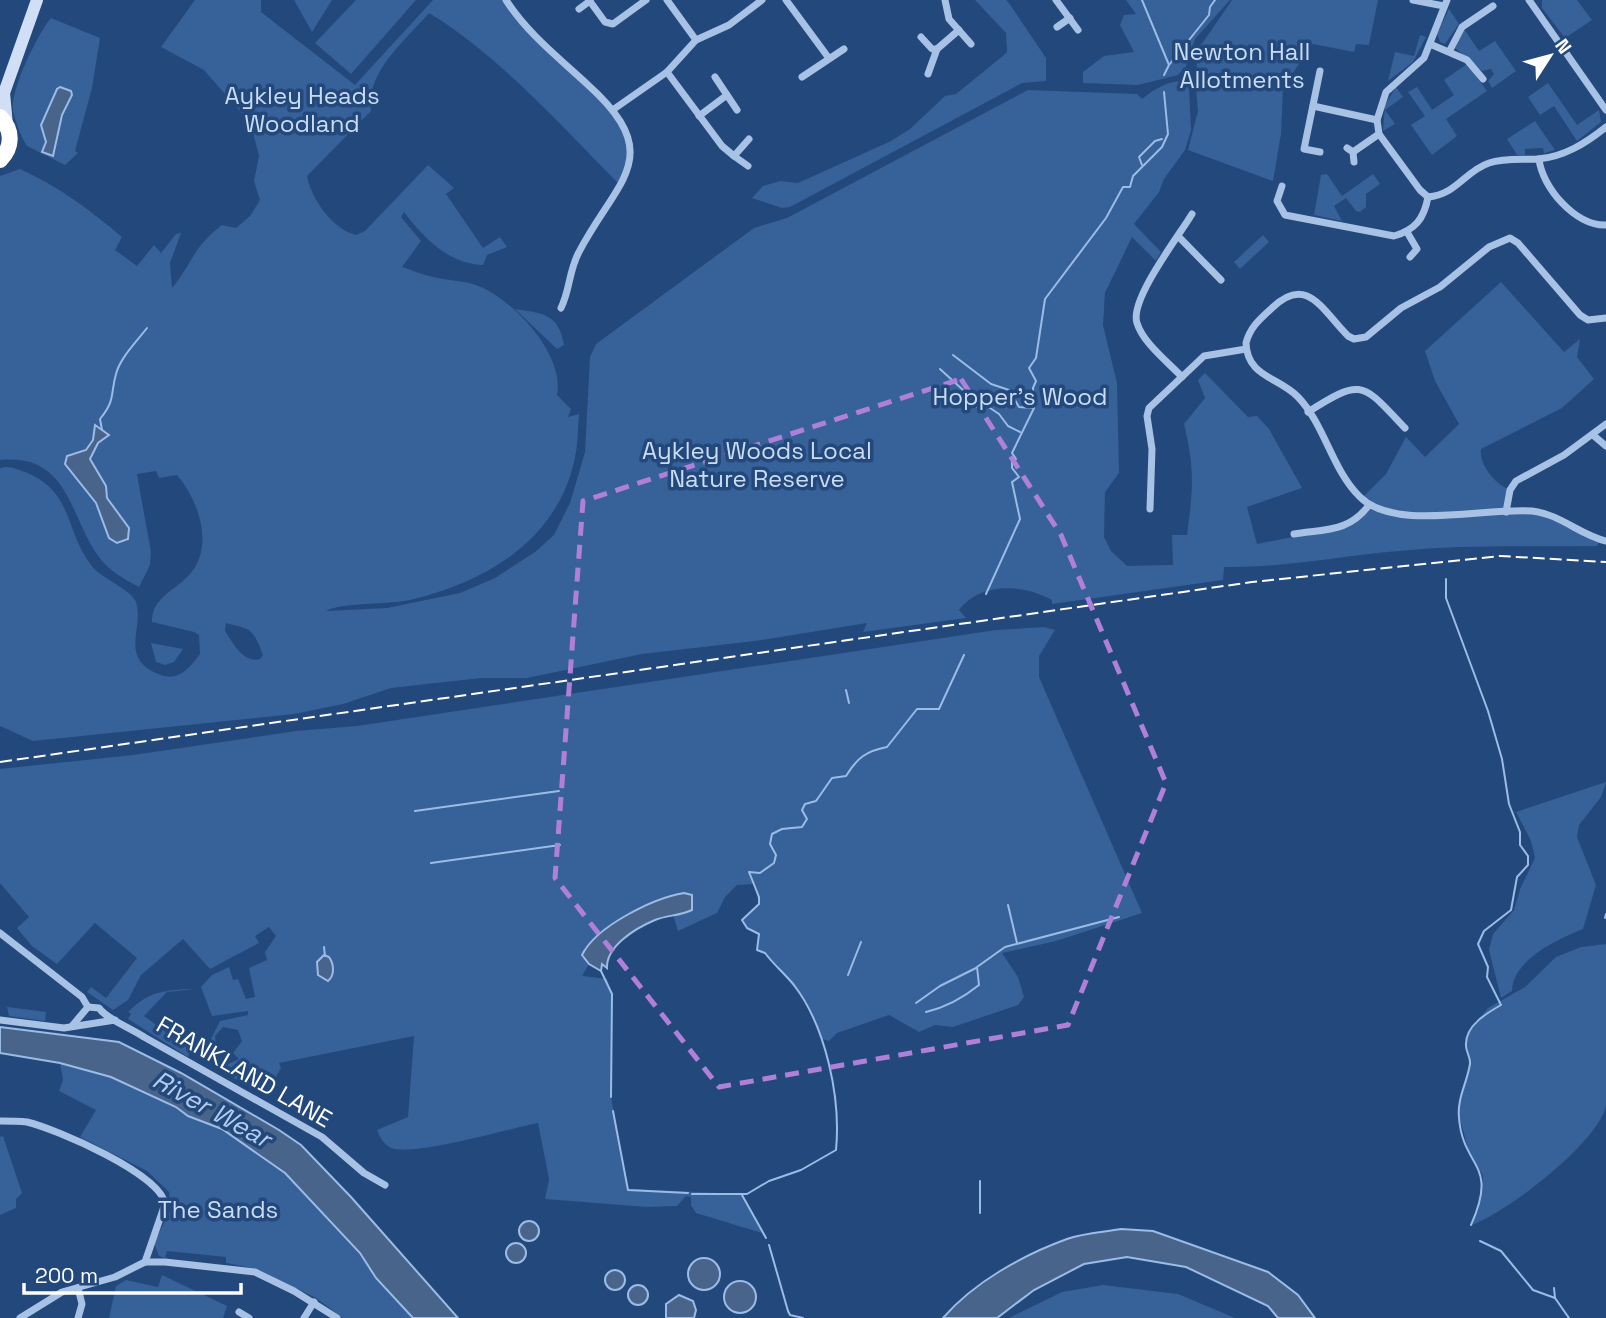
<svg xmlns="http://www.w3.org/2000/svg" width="1606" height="1318" font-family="'Space Grotesk',sans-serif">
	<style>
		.green { fill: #376199; fill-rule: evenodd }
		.water { fill: #49648a; stroke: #9bbce6; stroke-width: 2 }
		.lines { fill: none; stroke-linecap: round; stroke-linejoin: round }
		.stream { stroke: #9bbce6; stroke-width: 2 }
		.street { stroke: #a7c2e5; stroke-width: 7 }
		.secondary { stroke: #d0dff5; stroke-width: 12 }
		.highway { stroke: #fff; stroke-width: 16 }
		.rail { stroke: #fff; stroke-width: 2; stroke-dasharray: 12 5; stroke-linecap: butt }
		.marked { fill: none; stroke: #b080d9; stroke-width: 5; stroke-dasharray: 14 9; stroke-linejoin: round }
		.labels { text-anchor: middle; stroke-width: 7; stroke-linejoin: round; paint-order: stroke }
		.park-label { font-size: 24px; fill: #cadcf4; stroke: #23487b }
		.street-label { font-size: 24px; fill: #fff; stroke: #23487b }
		.water-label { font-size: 26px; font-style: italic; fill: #b2cced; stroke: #23487b }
	</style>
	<rect width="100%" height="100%" fill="#23487b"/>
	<g class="green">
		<path d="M195 0H261V12L355 85 433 0H506L518 18 614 109 630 153 622 187C563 128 500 56 429 13 405 41 366 71 371 111L307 176C311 198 332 229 356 235L365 231 428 165 454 188 446 194 483 248 500 237 507 247 487 255 483 265C448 264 423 237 404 212L401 217 421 241 402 267C412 270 423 275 433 277 449 281 465 280 481 287 515 302 565 355 557 395L571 409 568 417 579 414C578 428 578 444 575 457 559 539 487 582 410 600 388 605 342 602 326 611L387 608 460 593 495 578 535 552 554 535 570 503 585 452 590 357 596 344 754 228 787 218 1028 90 1137 94 1142 99C1156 88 1167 81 1185 81L1189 86 1191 130 1185 150 1164 179 1159 192 1134 224 1161 252 1156 261 1132 237 1105 293 1103 325 1117 383 1119 473 1105 492 1104 537 1111 551 1127 566 1173 565 1172 535H1187C1193 489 1195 469 1184 424L1205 398 1198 380 1205 373 1248 417 1257 416 1269 429 1302 488 1247 507 1257 544 1347 526 1369 505 1361 499 1386 474 1406 437 1425 457 1459 424 1435 381 1425 351 1501 282 1564 352 1580 339 1577 357 1594 379 1562 408 1481 449C1479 465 1495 484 1510 490L1506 512 1530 511 1600 540 1597 546C1531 547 1465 544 1399 551 1340 556 1283 568 1224 567L1223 580 1052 604V600C1022 584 981 582 959 610L966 618 863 632 867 623 755 641 642 654 527 678H481L391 688 343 704 294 714 33 741 0 726V468C10 465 16 469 25 472 74 492 64 529 91 565 100 578 131 589 136 602 145 627 117 659 161 675 179 682 191 666 200 654L199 635 194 632 152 622C151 598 176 590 190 574 215 545 198 500 177 475L159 478 156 471 137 474 151 552 150 565 139 587C126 580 113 573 103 562 69 523 73 453 0 460V176L20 169C58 186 90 210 122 237L115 250 137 266 154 245 161 253 176 234 181 233 170 263 172 288C194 261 192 248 222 225L236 228 250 216 260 200 254 181 259 156 251 124 204 70 161 47ZM226 623C252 630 252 627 263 655L260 659C244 664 233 643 225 631Z"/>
		<path d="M294 0H332L312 32Z"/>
		<path d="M356 0H416L351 74 315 43Z"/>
		<path d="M975 0H1006L1009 3 1046 58V81L1022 83 790 207 782 208 752 198 763 186 780 181 798 183 891 141 910 129 945 96 956 94 1004 55 1007 52 1006 33Z"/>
		<path d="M1126 0H1230L1195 39 1186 66 1178 75 1138 85 1083 83V72L1104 56 1134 52 1120 25 1124 15 1136 14Z"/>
		<path d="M1232 0H1378L1369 45 1356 44 1354 52 1313 44 1283 87 1281 134 1273 181 1188 150 1198 111 1195 79 1199 48Z"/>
		<path d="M1542 0H1577L1592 20 1565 38 1542 8Z"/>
		<path d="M1449 9 1459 24 1445 44 1440 42 1437 34Z"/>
		<path d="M51 18 100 38 92 88 75 151 78 153 65 165 27 146C21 137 15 121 13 110 10 90 38 33 51 18Z"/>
		<path d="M1464 29 1479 51 1495 41 1516 71 1492 88 1488 81 1494 74 1491 69 1482 71 1455 48Z"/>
		<path d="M1420 35 1426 37 1413 62 1388 81 1395 52 1414 56Z"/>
		<path d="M1467 64 1487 91 1446 119 1457 136 1432 155 1411 125 1425 116 1408 92 1417 87 1432 110 1454 95 1444 80Z"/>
		<path d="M1548 83 1577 125 1599 110 1601 122 1577 141 1554 106 1540 115 1528 97Z"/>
		<path d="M1396 87 1403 97 1385 110 1395 124 1383 131 1385 105Z"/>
		<path d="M1535 121 1555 150 1544 153 1543 148 1525 149V155H1517L1507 139Z"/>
		<path d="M1327 174 1342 196 1373 174 1380 184 1366 194V207L1360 212 1356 211 1346 198 1334 206 1342 221 1314 215 1321 175Z"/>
		<path d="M1263 235 1269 242 1240 269 1234 262Z"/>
		<path d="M515 309C543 313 559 314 564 345L557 349Z"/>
		<path d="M1044 627 1055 630 1039 656V677L1142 913 1056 941 1002 953 1018 977 1024 997 1018 1005 953 1027 935 1025 919 1032 889 1015 837 1033 829 1041 822 1039C812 1003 787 981 765 953L757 950 759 934 747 928 742 920 759 904 754 884 737 885 725 897 717 913 678 931 673 915H683L684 893C655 897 595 927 582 955L589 964 582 976 607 979 612 994 611 1097 628 1189 742 1194 762 1233 696 1213 691 1205V1197L686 1196 677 1206 647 1207 545 1199 549 1179 538 1123C508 1129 421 1154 395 1149 386 1148 380 1138 377 1130L408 1117 414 1036 279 1063 281 1068 266 1095 221 1071 224 1066 239 1059 233 1053 242 1041 238 1030 223 1027 215 1036 216 1044 209 1043 220 1021 248 1015V1011L212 1016 201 987 212 975 229 967 233 980 238 979 246 999 255 997 249 968 267 960 265 952 276 936 269 927 255 936 259 943 210 969 183 939 141 975 128 1000 113 1010 87 992 91 987 106 998 137 958 95 923 57 964 32 946 17 928 29 917 0 883V769L133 755 296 731 357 726 996 630Z"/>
		<path d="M151 643 183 649 174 662 165 665 156 662Z"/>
		<path d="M1606 782 1601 797 1579 825 1577 837 1596 885 1583 929C1557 940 1513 959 1512 991L1501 998 1489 950 1493 934 1514 910 1520 889 1535 858 1531 841 1516 812Z"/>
		<path d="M1606 944C1606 982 1606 1020 1606 1058 1606 1073 1606 1092 1606 1106 1598 1143 1505 1214 1471 1225L1478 1210 1483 1176 1468 1148 1459 1116 1460 1095 1470 1065 1465 1046 1468 1033 1488 1008 1525 987 1556 957 1581 947Z"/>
		<path d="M196 989 167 992 144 1016 190 1050 188 1057 128 1019 131 1014 128 1012C150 990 166 990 196 989Z"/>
		<path d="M7 1007 46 1012 45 1021 9 1016Z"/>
		<path d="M60 1063 111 1077 176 1107 188 1116 222 1129 285 1173 360 1253 376 1278 413 1318H343L316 1298 257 1269 226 1263V1257L167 1251 165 1258 159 1256 154 1243 170 1211 169 1192 147 1171 80 1137 96 1110 59 1091 63 1080Z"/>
		<path d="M3 1136 22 1193 16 1199V1208L0 1215V1137Z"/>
		<path d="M162 1275 227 1306 223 1318H109L116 1286 126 1280 158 1287Z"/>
		<path d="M1103 1285 1178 1294 1235 1318H1009L1062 1292Z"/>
	</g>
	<g class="water">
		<path d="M60 87 71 91 72 95 62 115 53 156 42 152 46 142 41 125 57 89Z"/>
		<path d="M95 425 109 435 98 443 90 459 106 486 107 498 129 528 128 539 117 543 109 538 96 503 65 464 67 456 86 450 93 440Z"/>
		<path d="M684 893 692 895V910C680 916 667 915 655 920 636 928 606 946 607 968L602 964 601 971 589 964 582 955C596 926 654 898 684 893Z"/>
		<path d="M324 955 329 957C334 964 335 975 328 981L318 975 317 962Z"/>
		<path d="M0 1027 119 1042 181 1073 279 1130 301 1145 351 1197 458 1318H413L376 1278 360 1253 285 1173 222 1129 188 1116 176 1107 111 1077 60 1063 0 1053Z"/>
		<circle cx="529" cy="1231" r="10"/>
		<path d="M1121 1229 1153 1231 1268 1272 1298 1295 1315 1318H1278L1268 1306 1186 1267 1127 1257 1084 1264 1034 1290 997 1318H943C974 1282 1023 1255 1067 1239 1083 1233 1104 1232 1121 1229Z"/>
		<circle cx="516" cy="1253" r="10"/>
		<circle cx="704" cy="1274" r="16"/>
		<circle cx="615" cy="1280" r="10"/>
		<circle cx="740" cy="1297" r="16"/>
		<circle cx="638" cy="1295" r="10"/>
		<path d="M679 1295 693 1301 696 1310 694 1318H666V1304Z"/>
	</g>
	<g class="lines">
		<g class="stream">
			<path d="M1142 0 1169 65 1164 75"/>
			<path d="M1169 65 1209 15 1210 7 1215 0"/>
			<path d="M1142 165 1139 157 1155 141 1162 139"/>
			<path d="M953 355 991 384 1009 390 1019 407 1033 408"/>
			<path d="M940 369 963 390 999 414 1008 426 1020 432"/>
			<path d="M102 430 100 419C116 399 110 395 116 374 120 358 137 341 147 328"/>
			<path d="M1446 579V598L1488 711 1502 759 1509 804 1520 832V845L1528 856V865L1517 877 1511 910 1484 931 1478 944 1488 967 1487 977 1501 1005C1487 1013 1466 1025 1466 1044 1465 1051 1471 1057 1470 1064 1467 1083 1457 1098 1459 1118 1463 1169 1499 1162 1471 1225"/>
			<path d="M986 594 1020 519 1012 482 1019 477 1012 468V461L1016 459 1012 453 1034 408 1033 388 1036 381 1029 368 1036 358 1045 299 1106 218 1123 187H1130L1133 176 1162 147 1168 134 1164 92"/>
			<path d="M846 690 849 703"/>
			<path d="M415 811 559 791"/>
			<path d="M431 863 560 845"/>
			<path d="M1008 905 1017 943"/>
			<path d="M1605 918 1606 914"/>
			<path d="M324 947 325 956"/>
			<path d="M601 971 612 994 611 1097"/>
			<path d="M848 975 861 942"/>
			<path d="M916 1003 940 986 976 968"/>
			<path d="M926 1012C947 1007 963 998 979 985L977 967 1005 947 1119 917"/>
			<path d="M613 1111 628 1190 688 1193"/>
			<path d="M692 1194H747L769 1181 801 1170 836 1150C841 1098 826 1027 794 985 785 974 774 965 765 953L757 950 759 934 747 928 742 920 759 904V897L749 872 760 873 774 863 776 855 770 844 772 834 782 829 802 827 807 819 802 810 805 804 816 801 832 778 846 776C857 758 866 751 887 747L917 709H939L964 655"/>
			<path d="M742 1195 766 1238"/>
			<path d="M980 1213V1181"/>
			<path d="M1480 1241 1501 1251 1533 1290 1555 1298 1569 1318"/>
			<path d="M769 1245 788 1311 790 1315 803 1318"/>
			<path d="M1554 1288 1555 1298"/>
		</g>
		<g class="street">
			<path d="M506 0C527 33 559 58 587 84 668 157 617 179 579 252 569 270 570 290 561 308"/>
			<path d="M589 0 605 22 613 24 646 0"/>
			<path d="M667 0 696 40"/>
			<path d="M786 0 828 57"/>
			<path d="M945 0 949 19 971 44"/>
			<path d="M1056 0 1078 30"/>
			<path d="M1413 0 1444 6"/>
			<path d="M1529 0 1606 110"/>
			<path d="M579 9 590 1"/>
			<path d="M1057 27 1070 18"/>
			<path d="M921 37 932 49H937L959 30"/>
			<path d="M1430 44 1467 60 1483 79"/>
			<path d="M1450 50 1462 27 1493 6"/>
			<path d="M667 72 722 146 734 156 749 139"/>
			<path d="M928 74 937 49"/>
			<path d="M715 77 737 110"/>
			<path d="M802 77 844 49"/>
			<path d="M1313 106 1377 120"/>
			<path d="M614 109 667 72 696 40 729 25 762 0"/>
			<path d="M699 116 727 95"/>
			<path d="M1347 148 1353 152 1354 162"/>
			<path d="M1320 152 1304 149 1320 71"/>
			<path d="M1353 152 1379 134"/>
			<path d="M734 156 748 166"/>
			<path d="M1539 159C1542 187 1575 226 1606 225"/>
			<path d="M1282 186 1277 201 1285 215 1394 236C1415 230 1424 219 1428 197"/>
			<path d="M1428 197 1420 190 1379 134 1377 120 1386 92 1424 58 1447 0"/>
			<path d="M1428 197C1456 195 1465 171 1489 163 1504 158 1522 160 1538 159 1564 157 1586 143 1606 127"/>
			<path d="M1407 232 1417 249 1410 257"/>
			<path d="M1178 236 1221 280"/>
			<path d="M1606 318 1588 320 1580 315 1518 243 1510 238 1489 247 1440 287 1401 308 1366 337 1354 339 1348 336C1322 310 1307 274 1272 308 1261 318 1250 327 1246 343 1247 377 1279 377 1298 397 1325 425 1332 470 1360 497 1395 532 1486 507 1532 511 1560 514 1580 535 1606 541"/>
			<path d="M1182 377C1168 362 1143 343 1137 323 1129 300 1179 236 1192 214"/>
			<path d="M1308 412C1363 377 1362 383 1405 428"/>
			<path d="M1593 435 1606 446"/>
			<path d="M1150 509 1152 449 1147 416 1149 408 1204 356 1246 349"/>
			<path d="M1506 512 1510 490 1516 481 1564 455 1606 424"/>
			<path d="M1294 534C1326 529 1349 532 1369 505"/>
			<path d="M0 933 82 997 88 1007"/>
			<path d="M88 1007 99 1008C106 1019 131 1028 144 1037L322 1137 364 1173 385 1185"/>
			<path d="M0 1020 64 1028 115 1020"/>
			<path d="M72 1026 88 1007"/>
			<path d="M0 1121C9 1121 18 1121 27 1122 56 1129 161 1174 165 1204L145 1262"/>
			<path d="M239 1312 249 1318"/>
			<path d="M20 1318 62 1292 115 1277 145 1262H165L255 1272 294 1291 337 1318"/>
			<path d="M78 1318 82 1304 78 1288"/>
			<path d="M304 1318 314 1302"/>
		</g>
		<path class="secondary" d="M7 125 4 93 37 0"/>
		<path class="highway" d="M0 117C13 130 13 147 0 160"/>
		<path class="rail" d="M0 762 1252 582 1500 556 1606 562"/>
	</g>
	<path class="marked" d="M961 379 1061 535 1166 783 1068 1025 719 1087 555 878 583 501Z"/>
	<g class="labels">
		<g class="park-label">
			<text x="1242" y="60">Newton Hall<tspan x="1242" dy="28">Allotments</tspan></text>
			<text x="302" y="104">Aykley Heads<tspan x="302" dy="28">Woodland</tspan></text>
			<text x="1020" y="405">Hopper's Wood</text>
			<text x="757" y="459">Aykley Woods Local<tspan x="757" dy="28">Nature Reserve</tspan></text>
			<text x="218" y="1218">The Sands</text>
		</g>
		<g class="street-label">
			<text transform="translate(244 1072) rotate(30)" y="8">FRANKLAND LANE</text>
		</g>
		<g class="water-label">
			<text transform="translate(212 1109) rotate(29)" y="9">River Wear</text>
		</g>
	</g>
	<g transform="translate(1550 56) rotate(54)" stroke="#23487b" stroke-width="5" paint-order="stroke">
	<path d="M0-5L12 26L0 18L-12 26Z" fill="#ffffff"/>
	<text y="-10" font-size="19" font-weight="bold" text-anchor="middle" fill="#ffffff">N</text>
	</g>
	<path d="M24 1283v10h217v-10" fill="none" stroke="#ffffff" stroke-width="3.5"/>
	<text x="35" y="1283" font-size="21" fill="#ffffff" stroke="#23487b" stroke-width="5" paint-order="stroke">200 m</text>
</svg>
